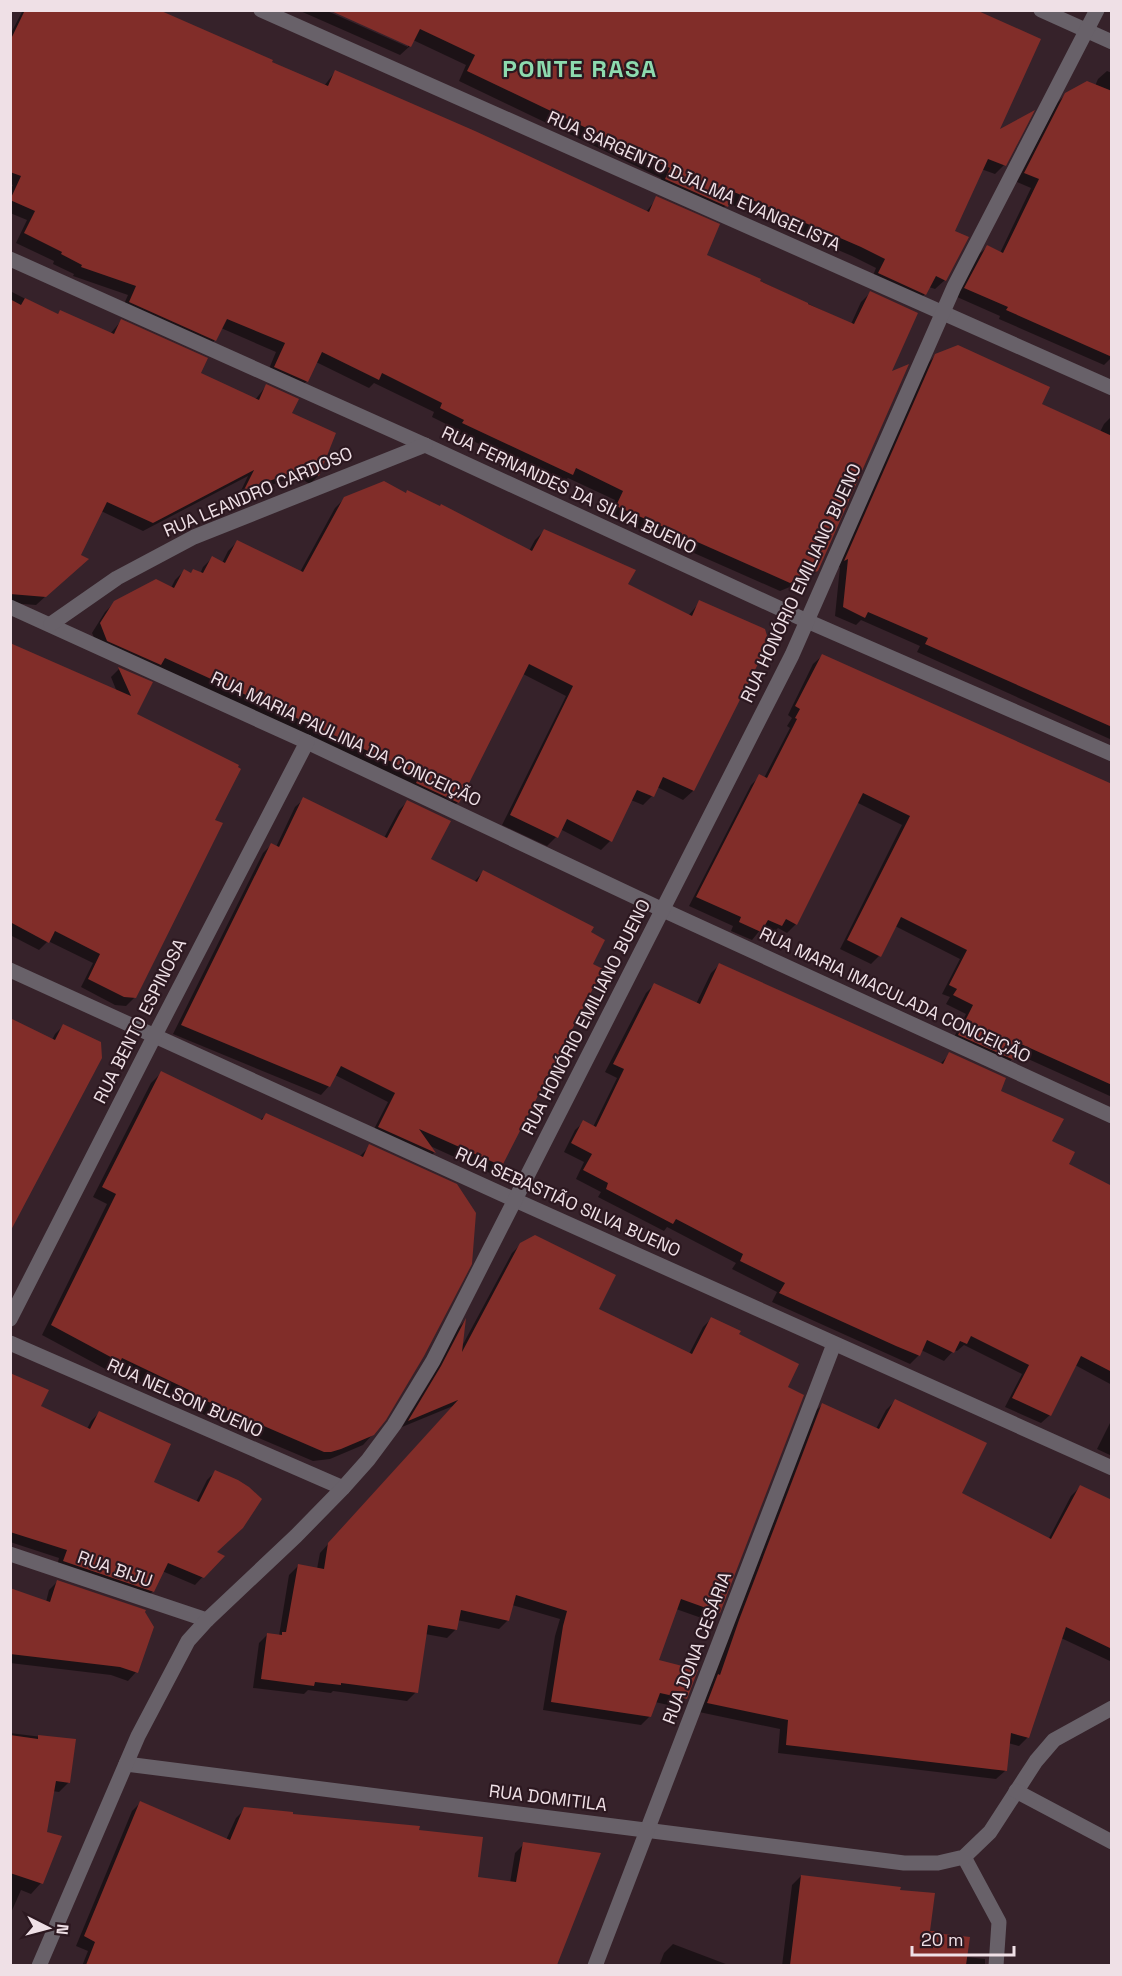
<svg xmlns="http://www.w3.org/2000/svg" width="1122" height="1976" font-family="'Space Grotesk',sans-serif">
	<style>
		.shadow { fill: #0007 }
		.building { fill: #812d29 }
		.lines { fill: none; stroke-linecap: round; stroke-linejoin: round }
		.pedestrian { stroke: #686169; stroke-width: 15 }
		.minor { stroke: #686169; stroke-width: 15 }
		.labels { text-anchor: middle; stroke-width: 4.5; stroke-linejoin: round; paint-order: stroke }
		.street-label { font-size: 18px; fill: #efe0e6; stroke: #2c1820 }
		.district-label { font-size: 24px; font-weight: bold; letter-spacing: 1.5px; fill: #8ddaae; stroke: #2c1820 }
	</style>
	<rect width="100%" height="100%" fill="#36222a"/>
	<g class="shadow">
		<path d="M23 10H156L324 86 335 72 646 212 657 198 705 255 851 324 861 302 870 293 890 373 817 571 807 580 780 591 608 515 615 500 568 478 562 483 454 432 456 429 432 417 434 412 374 383 369 388 316 362 307 381 297 390 266 376 276 352 221 328 215 340 206 349 121 311 128 295 73 276 74 274 53 264 54 261 16 243 27 220 10 213V190L13 185 10 184V35Z"/>
		<path d="M298 10H325L408 47V44L332 10 997 132 1004 165 995 174 981 169 953 232 945 280 935 289 929 287 925 294 915 303 870 283 876 268 852 256 728 203 717 215 656 188 661 178 459 81 466 65 413 40 410 46 400 55Z"/>
		<path d="M1107 71 1112 73V357L1104 365 999 319 1000 316 957 297 978 255 987 247 1000 253 1031 188 1017 182 1057 103 1066 94 1095 86 1098 79Z"/>
		<path d="M10 291 57 315 60 311 110 334 121 321 199 373 255 400 266 386 290 414 334 434 318 476 310 484 296 476 238 497 248 476 143 531 101 511 79 556 78 567 36 605 10 603Z"/>
		<path d="M936 355 1100 432 1104 424 1112 416V740L917 652 920 646 861 620 856 625 835 616 840 567 837 568 927 364Z"/>
		<path d="M345 498 529 551 535 540 544 531 626 584 688 616 700 602 768 642 693 791 683 800 657 787 652 796 643 805 631 800 610 841 601 850 560 829 556 837 547 846 502 825 566 696 523 674 458 802 449 811 99 649 92 633 105 612 115 602 171 588 175 580 184 571 190 574H200L203 567 212 558 222 563 228 551 237 542 300 572 335 508Z"/>
		<path d="M822 656 1112 786V1097L1015 1053 1012 1059 1004 1068 951 1043 966 1014 946 1004 950 997 942 994 960 959 895 926 879 956 871 964 840 949 902 825 856 802 796 924 787 933 778 928 772 934 761 929 752 940 731 931 733 926 689 906 751 785 760 776 764 778 790 728 787 726 792 718 788 715 813 664Z"/>
		<path d="M119 669 150 683 135 714 212 821 135 997 126 1006 115 1005 81 987 93 963 48 941 39 950 10 935V787L117 692 111 677Z"/>
		<path d="M304 799 384 838 399 810 407 802 429 860 474 882 483 872 589 933 591 965 601 969 501 1165 492 1174 428 1145 434 1153 426 1161 371 1135 388 1102 335 1075 329 1086 321 1095 173 1034 263 853 271 845 276 847 295 807Z"/>
		<path d="M720 964 940 1064 950 1054 999 1092 1050 1141 1067 1165 1112 1187V1385L1075 1365 1050 1415 1041 1423 1005 1407 1022 1374 964 1345 957 1351 954 1350 944 1361 921 1350 919 1355 910 1364 772 1302 777 1292 732 1269 736 1263 667 1227 664 1231 598 1197 601 1192 576 1179 584 1162 564 1152 575 1130 584 1122 593 1127 617 1078 605 1072 646 993 654 985 696 1004 711 973Z"/>
		<path d="M63 1026 10 1208 52 1040 55 1034Z"/>
		<path d="M161 1073 260 1120 266 1115 359 1157 370 1146 373 1434 363 1445 330 1459 313 1461 179 1404 180 1401 112 1368 109 1371 42 1335 107 1204 93 1197 151 1083Z"/>
		<path d="M521 1244 597 1309 689 1354 703 1327 711 1319 737 1335 786 1388 719 1612 710 1621 676 1609 657 1661 686 1698 677 1707 655 1702 650 1716 641 1725 543 1710 555 1636 560 1619 512 1605 508 1620 499 1629 457 1620 456 1629 447 1638 425 1634 416 1692 407 1701 333 1691 331 1693 308 1690 304 1694 253 1688 259 1643 267 1635 279 1636 289 1575 298 1566 317 1569 320 1553 453 1406 402 1427 433 1376 458 1328 464 1322 461 1348 512 1253Z"/>
		<path d="M10 1375 40 1406 87 1429 91 1421 99 1413 152 1483 196 1502 207 1480 215 1472V1553L222 1556 195 1585 162 1571 153 1591 145 1600 56 1570 59 1558 10 1542Z"/>
		<path d="M895 1401 960 1493 1048 1540 1071 1496 1080 1487 1112 1501V1662L1061 1638 1028 1737 1019 1746 1008 1743 1005 1771 996 1779 778 1753 780 1729 699 1712 709 1685 712 1682 730 1630 813 1413 822 1405 876 1429 886 1410Z"/>
		<path d="M1112 1419V1456L1097 1449Z"/>
		<path d="M57 1582 136 1672 128 1681 111 1675 10 1663V1590L46 1602 49 1590Z"/>
		<path d="M10 1733 74 1741 69 1782 59 1792 52 1791 45 1833 41 1883 31 1894 21 1890 10 1915Z"/>
		<path d="M141 1802 226 1840 236 1818 245 1809 418 1831 477 1878 510 1883 515 1853 524 1844 599 1854 555 1966H82L88 1951 76 1946 132 1811Z"/>
		<path d="M801 1876 898 1891 929 1932 966 1957 985 1959V1966H782L792 1885Z"/>
		<path d="M673 1944 731 1966H659L664 1953Z"/>
	</g>
	<g class="building">
		<path d="M25 10H159L273 60 272 62 328 86 335 70 475 131 649 212 656 196 720 224 707 255 761 279 760 281 808 303V304L854 324 870 291 918 313 892 371 909 364 818 571 790 583 616 506 623 491 576 468 573 475 462 423 464 420 440 408 442 403 382 373 379 380 322 352 308 382 274 367 285 343 227 319 216 341 129 302 136 286 81 267 82 265 61 254 62 252 24 233 35 211 10 200 21 176 10 172V41Z"/>
		<path d="M329 10H976L1041 39 1000 129 1035 110 1006 166 988 159 955 231 969 237 946 281 936 276 926 295 878 273 885 259 861 247 734 192 728 207 665 179 670 168 467 71 475 55 420 29 411 47Z"/>
		<path d="M1087 81 1112 91V357L1006 310 1008 307 964 288 987 245 1003 253 1039 179 1024 173 1065 93Z"/>
		<path d="M25 298 58 314 60 310 114 334 121 319 208 358 201 373 259 400 266 384 299 399 292 413 336 433 319 476 305 468 244 490 254 470 153 523 107 502 81 555 89 559 46 597 10 594V299L21 305Z"/>
		<path d="M958 345 1050 387 1042 404 1112 436V727L925 644 928 638 868 612 865 618 843 607 848 559 844 561 935 354Z"/>
		<path d="M384 481 406 493 407 490 440 506 441 504 532 551 544 529 636 570 628 584 692 616 699 600 765 629 769 642 694 791 663 777 654 797 637 790 612 842 567 819 558 838 510 815 573 686 529 664 459 803 416 783 420 775 327 732 165 658 161 665 107 641 100 623 114 601 156 579 174 588 184 569 191 573 193 569 203 573 212 556 225 563 237 540 303 572 344 497Z"/>
		<path d="M10 643 131 696 118 667 153 682 137 714 239 765 238 767 241 769 215 820 223 823 136 998 124 997 88 979 100 954 55 931 49 943 10 922Z"/>
		<path d="M822 654 1112 784V1085L1021 1044 1014 1060 958 1035 973 1005 953 995 957 989 949 985 967 950 901 917 881 957 847 940 910 816 863 793 797 925 786 919 782 926 768 920 761 932 739 922 741 917 696 897 759 774 767 778 797 719 795 718 800 709 795 706Z"/>
		<path d="M303 797 387 838 407 800 451 821 431 859 477 882 483 870 594 927 591 932 605 940 593 964 603 969 502 1166 419 1129 436 1153 378 1127 395 1093 341 1066 330 1087 181 1025 271 843 279 847Z"/>
		<path d="M719 963 943 1064 949 1052 1006 1078 1001 1091 1064 1119 1052 1141 1075 1152 1069 1164 1112 1186V1372L1081 1356 1051 1416 1012 1398 1029 1365 971 1336 967 1344 960 1341 954 1353 927 1340 920 1356 896 1346 779 1293 785 1283 740 1261 743 1254 676 1219 673 1224 606 1189 608 1183 583 1170 592 1154 571 1143 583 1120 596 1127 624 1069 613 1064 654 983 700 1004Z"/>
		<path d="M10 1018 55 1040 63 1024 101 1042 102 1058 10 1232Z"/>
		<path d="M161 1071 262 1120 266 1113 363 1157 369 1144 457 1184 476 1213 472 1264 424 1356 386 1420 374 1435 341 1449 331 1452H324L188 1393 189 1390 122 1358 120 1362 51 1325 116 1194 102 1187Z"/>
		<path d="M535 1235 616 1275 599 1309 692 1354 711 1317 741 1331 739 1334 799 1364 788 1387 804 1395 720 1613 681 1599 659 1660 698 1670 687 1699 660 1693 651 1717 551 1702 563 1626 567 1611 516 1595 509 1621 461 1610 457 1630 428 1625 418 1693 341 1683V1685L315 1682 314 1686 261 1679 267 1633 282 1635V1632H286L298 1564 324 1569 328 1543 458 1400 408 1421 441 1366 466 1318 462 1352 520 1243Z"/>
		<path d="M10 1373 49 1390 41 1406 90 1429 99 1411 171 1444 154 1482 199 1502 215 1470 238 1480 249 1487 262 1499 243 1528 217 1552 225 1556 204 1578 168 1563 154 1592 63 1561 67 1550 10 1532Z"/>
		<path d="M895 1399 987 1443 962 1493 1051 1539 1080 1485 1112 1500V1649L1066 1627 1029 1738 1011 1733 1007 1771 786 1745 788 1720 707 1703 718 1674 720 1675 739 1620 822 1403 879 1429Z"/>
		<path d="M57 1580 146 1610 145 1612 154 1627 138 1673 120 1667 10 1654V1588L50 1602Z"/>
		<path d="M10 1735 38 1739V1735L76 1739 70 1783 56 1781 47 1832 62 1836 43 1884 10 1873Z"/>
		<path d="M140 1801 230 1840 244 1807 293 1812V1814L420 1826 419 1830 483 1837 478 1877 516 1882 523 1842 601 1853 557 1965H86L95 1942 84 1936Z"/>
		<path d="M801 1875 901 1887 900 1890 935 1893 930 1931H935V1933L970 1937 966 1965H790Z"/>
	</g>
	<g class="lines">
		<path class="pedestrian" d="M964 1857 999 1922 996 1966"/>
		<g class="minor">
			<path d="M261 10 1112 388"/>
			<path d="M1041 10 1112 42"/>
			<path d="M10 259 425 445 807 621 1112 754"/>
			<path d="M10 607 307 742 663 910 1112 1116"/>
			<path d="M51 624 117 578 194 537 425 445"/>
			<path d="M10 970 515 1200 1112 1468"/>
			<path d="M10 1319 155 1035 307 742"/>
			<path d="M10 1343 343 1488"/>
			<path d="M10 1554 207 1620"/>
			<path d="M126 1764 904 1863H938L964 1857 990 1832 1036 1761 1054 1740 1112 1708"/>
			<path d="M1016 1791 1112 1842"/>
			<path d="M39 1966 138 1736 188 1641 207 1620 296 1536 343 1488 368 1460 394 1425 433 1361 792 655 954 287 1097 10"/>
			<path d="M595 1966 834 1344"/>
		</g>
	</g>
	<g class="labels">
		<g class="street-label">
			<text transform="translate(694 181) rotate(24)" y="6">RUA SARGENTO DJALMA EVANGELISTA</text>
			<text transform="translate(569 490) rotate(25)" y="6">RUA FERNANDES DA SILVA BUENO</text>
			<text transform="translate(258 492) rotate(-23)" y="6">RUA LEANDRO CARDOSO</text>
			<text transform="translate(801 583) rotate(-65)" y="6">RUA HONÓRIO EMILIANO BUENO</text>
			<text transform="translate(346 739) rotate(25)" y="6">RUA MARIA PAULINA DA CONCEIÇÃO</text>
			<text transform="translate(895 995) rotate(25)" y="6">RUA MARIA IMACULADA CONCEIÇÃO</text>
			<text transform="translate(586 1017) rotate(-63)" y="6">RUA HONÓRIO EMILIANO BUENO</text>
			<text transform="translate(140 1021) rotate(-63)" y="6">RUA BENTO ESPINOSA</text>
			<text transform="translate(568 1202) rotate(24)" y="6">RUA SEBASTIÃO SILVA BUENO</text>
			<text transform="translate(185 1398) rotate(24)" y="6">RUA NELSON BUENO</text>
			<text transform="translate(115 1569) rotate(19)" y="6">RUA BIJU</text>
			<text transform="translate(697 1648) rotate(-69)" y="6">RUA DONA CESÁRIA</text>
			<text transform="translate(548 1798) rotate(7)" y="6">RUA DOMITILA</text>
		</g>
		<g class="district-label">
			<text x="580" y="77">PONTE RASA</text>
		</g>
	</g>
	<rect width="1122" height="1976" fill="none" stroke="#efe0e6" stroke-width="24"/>
	<g transform="translate(48 1928) rotate(96)" stroke="#2c1820" stroke-width="4.5" paint-order="stroke">
	<path d="M0-4.5L10 22L0 15L-10 22Z" fill="#efe0e6"/>
	<text y="-9" font-size="16" font-weight="bold" text-anchor="middle" fill="#efe0e6">N</text>
	</g>
	<path d="M912 1946v9h102v-9" fill="none" stroke="#efe0e6" stroke-width="3"/>
	<text x="921" y="1946" font-size="18" fill="#efe0e6" stroke="#2c1820" stroke-width="4.5" paint-order="stroke">20 m</text>
</svg>
